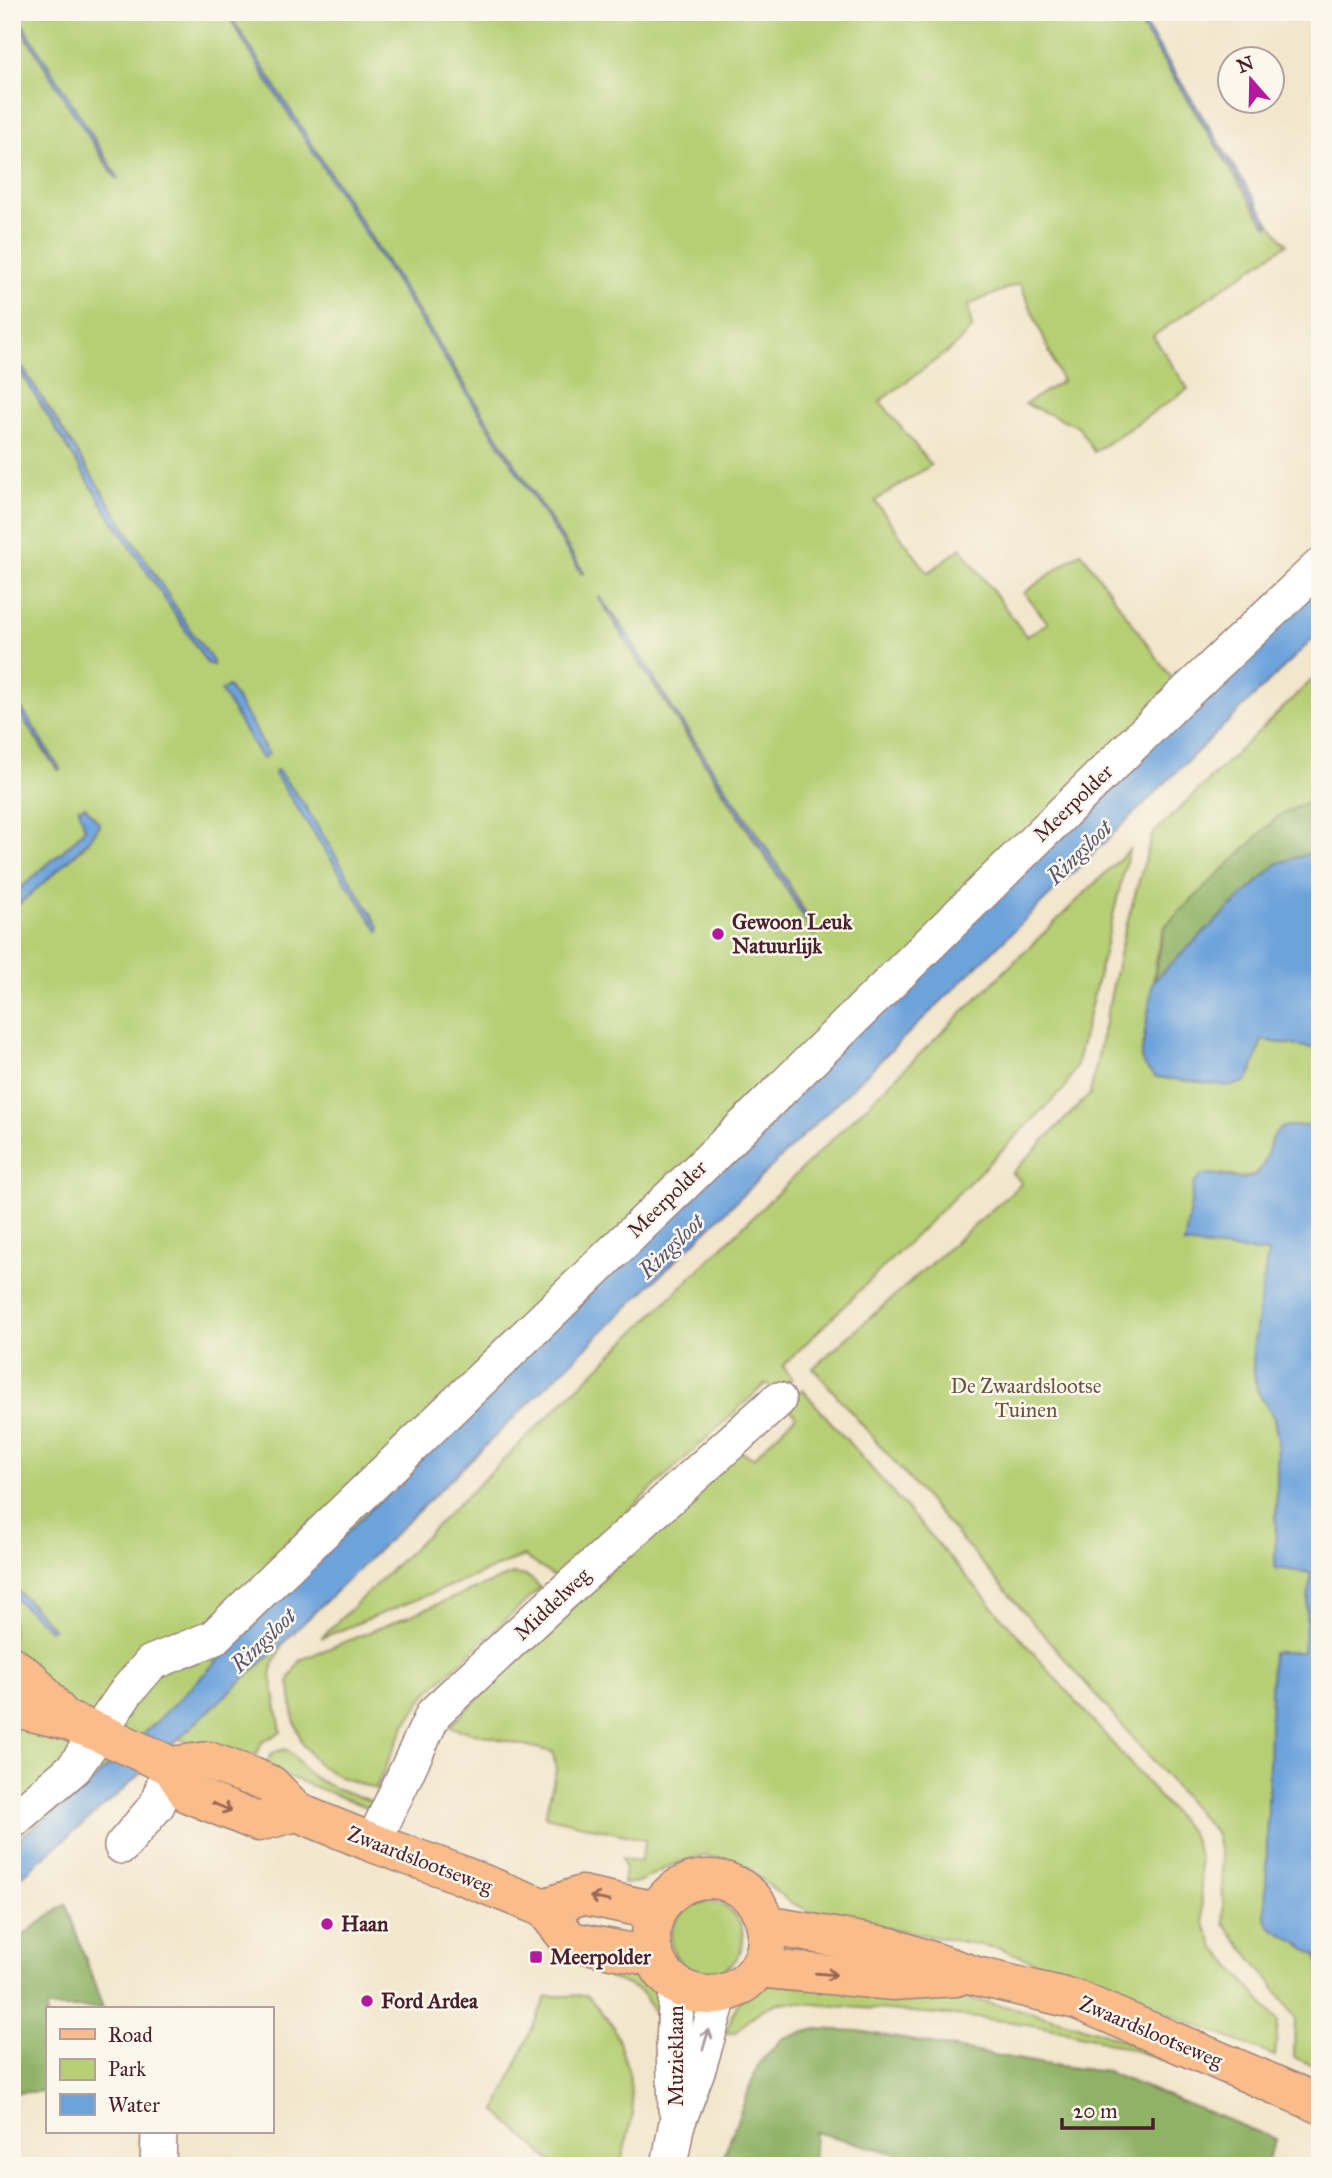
<svg xmlns="http://www.w3.org/2000/svg" width="1332" height="2178" font-family="'IM FELL Great Primer',serif">
	<style>
		.green { fill: #b6cf74; stroke: #807750; stroke-width: 2; fill-rule: evenodd }
		.forest { fill: #90b266; stroke: #6d6848; stroke-width: 2 }
		.water { fill: #6da3db; stroke: #5c6183; stroke-width: 2 }
		.lines { fill: none; stroke-linecap: round; stroke-linejoin: round }
		.minor-casing { stroke: #9e827c; stroke-width: 38 }
		.major-casing { stroke: #9e827c; stroke-width: 41 }
		.minor { stroke: #fff; stroke-width: 35 }
		.major { stroke: #f9bc8a; stroke-width: 38 }
		.oneway { stroke: #996656 }
		.oneway2 { stroke: #ae9aa0 }
		.poi-dot { fill: #b5179e; stroke: #fbf7ec; stroke-width: 2.5 }
		.labels { text-anchor: middle; stroke-width: 5; stroke-linejoin: round; paint-order: stroke }
		.street-label { font-size: 21px; fill: #4a1f2b; stroke: #fbf7ec }
		.poi-label { font-size: 21px; font-weight: bold; fill: #4a1f2b; stroke: #fbf7ec; text-anchor: start }
		.park-label { font-size: 21px; fill: #6a5441; stroke: #fbf7ec }
		.water-label { font-size: 23px; font-style: italic; fill: #585471; stroke: #fbf7ec }
	</style>
	<rect width="100%" height="100%" fill="#fbf7ec"/>
	<filter id="ink" filterUnits="userSpaceOnUse"><feTurbulence type="fractalNoise" baseFrequency=".0143" numOctaves="2"/><feDisplacementMap in="SourceGraphic" scale="14" xChannelSelector="R" yChannelSelector="G"/><feConvolveMatrix kernelMatrix="1 2 1 2 8 2 1 2 1" color-interpolation-filters="sRGB"/></filter>
	<filter id="wash" filterUnits="userSpaceOnUse"><feTurbulence type="fractalNoise" baseFrequency=".00686" numOctaves="4" result="noise"/><feDisplacementMap in="SourceGraphic" scale="28" xChannelSelector="R" yChannelSelector="G"/><feGaussianBlur stdDeviation="1.57" result="paint"/><feColorMatrix in="noise" values="0 0 0 0 0 0 0 0 0 0 0 0 0 0 0 0 0 1.4 0 .05"/><feComposite in="paint" operator="in"/></filter>
	<g filter="url(#wash)">
		<rect width="100%" height="100%" fill="#f2e6cc"/>
		<g class="green">
			<path d="M15 12H226L267 80 582 573 584 572 228 12H1133L1264 224H1269V222L1287 244 1153 336 1188 389 1094 452 1078 426 1025 404 1062 381 1020 283 968 305 972 328 955 346 880 401 931 465 875 501 928 573 961 548 1026 636 1048 623 1024 593 1081 552 1179 688 1320 578 152 1726 87 1786 12 1844V1596L50 1629 53 1628 12 1585V910L84 847 100 826 79 808 85 828 75 840 12 896V702L51 762 58 770 60 768 12 693V358L105 508 207 663 213 665V662L191 631 12 351V15L113 175 118 177ZM599 598C627 625 648 671 670 705 718 780 775 851 815 931L811 933 810 926 628 646ZM229 687C236 702 246 714 254 727 260 736 262 745 268 753L262 758 222 691Z"/>
			<path d="M1320 672V801L1303 804 1279 816 1165 926 1159 944 1141 1059 1251 1074 1262 1040 1320 1049 1319 1117 1312 1125 1284 1127C1280 1131 1275 1135 1272 1140 1268 1146 1268 1155 1265 1162 1256 1182 1239 1178 1221 1174L1184 1243 1269 1253 1253 1349 1254 1375 1258 1392 1274 1418 1278 1440 1275 1568 1311 1573 1303 1653 1273 1652 1270 1927 1318 1955 1320 1971V2069L1294 2057 1295 2018 1272 1984 1224 1924 1221 1858 1216 1834 813 1368 1022 1183 1012 1173 1090 1094 1123 937 1152 835Z"/>
			<path d="M1129 850 1076 1067 1064 1089 783 1366 792 1379 776 1392 766 1383 556 1578 524 1556 321 1638Z"/>
			<path d="M802 1389 1191 1833 1199 1856 1203 1920 1214 1946 1278 2021 1275 2056 1002 1949 821 1916 789 1902 748 1868 723 1859 705 1856 693 1859 672 1865 638 1882 623 1884 625 1868 622 1858 640 1862 646 1840 545 1816 556 1770 553 1752 449 1727 736 1449 753 1458 796 1416 785 1402Z"/>
			<path d="M512 1574C525 1575 532 1576 540 1588L426 1694 405 1725 375 1789 340 1777 319 1765 302 1743 294 1719 289 1680 300 1660Z"/>
			<path d="M285 1641 274 1662 271 1675 281 1732 262 1742 257 1754 246 1757 178 1739Z"/>
			<path d="M285 1749C300 1758 297 1763 307 1772 322 1786 354 1794 373 1802L371 1809 264 1767 272 1753Z"/>
			<circle cx="707" cy="1938" r="36"/>
			<path d="M606 1959C646 1972 656 1973 664 2017L657 2019 643 1993 626 1984 609 1978 605 1970Z"/>
			<path d="M772 1984C825 1987 881 1987 933 1994 1015 2004 1093 2027 1170 2058L1168 2062C1118 2044 1065 2029 1012 2022 939 2013 865 2009 792 2002 766 2002 752 2016 735 2033H726C736 2001 739 1995 772 1984Z"/>
			<path d="M587 1995 614 2027 629 2073 633 2114 620 2166H556L496 2111 546 1997Z"/>
		</g>
		<g class="forest">
			<path d="M1320 801V850L1277 864 1153 981 1165 926 1279 816 1303 804Z"/>
			<path d="M66 1904 103 2008H47V2091L12 2093V1943Z"/>
			<path d="M817 2029 859 2031 1044 2064 1107 2072 1276 2139 1265 2166H1056L988 2158 987 2166H943L815 2132 813 2166H720L759 2063 783 2038Z"/>
		</g>
		<g class="water">
			<path d="M12 12H15L118 177 117 179 70 108Z"/>
			<path d="M226 12H228L584 573 582 574 267 80Z"/>
			<path d="M1133 12H1137L1269 222 1268 226Z"/>
			<path d="M12 351 191 631 213 661V665L207 663 105 508 12 358Z"/>
			<path d="M1320 578V632L285 1641 117 1795 12 1884V1844L87 1786 152 1726 633 1248Z"/>
			<path d="M600 597 632 642 670 704 777 865 815 932 814 935 779 876 599 598Z"/>
			<path d="M228 686 256 730 261 743 269 754 262 759 221 691Z"/>
			<path d="M12 693 60 769 58 770 12 702Z"/>
			<path d="M277 770 302 801 380 928 379 932 274 773Z"/>
			<path d="M85 806 99 823C97 839 29 895 12 910V896L75 840 85 828 79 809Z"/>
			<path d="M1320 850V1049L1262 1040 1251 1074 1245 1082 1231 1086 1155 1077 1147 1069 1141 1059 1153 981 1277 864Z"/>
			<path d="M1320 1115V1971L1317 1955 1270 1927 1265 1918 1272 1652H1303L1311 1573 1275 1568 1278 1440 1274 1418 1258 1392 1254 1375 1253 1348 1268 1253 1184 1244 1194 1184 1200 1176C1218 1170 1235 1182 1249 1178 1273 1170 1264 1132 1285 1127 1293 1125 1303 1127 1312 1125Z"/>
			<path d="M12 1585 53 1628 50 1630 12 1596Z"/>
		</g>
	</g>
	<g filter="url(#ink)">
		<g class="lines">
			<defs>
				<g id="minor">
					<path d="M12 1821 74 1768 127 1691 151 1663 213 1638 754 1116 1178 700 1320 566"/>
					<path d="M373 1843 434 1713 560 1596 778 1400"/>
					<path d="M122 1846 157 1805 171 1766"/>
					<path d="M676 2109 674 2045 677 1986"/>
					<path d="M158 2166 159 2131"/>
					<path d="M669 2166 676 2127 698 2068 720 1994"/>
				</g>
				<g id="major">
					<path d="M12 1666 31 1680 65 1720"/>
					<path d="M12 1707 65 1720 98 1732 171 1766 208 1761 253 1777 271 1785 297 1812 373 1843 446 1869 544 1908 570 1941 654 1957"/>
					<path d="M171 1766 189 1794 258 1822 297 1812"/>
					<circle cx="709" cy="1937" r="58"/>
					<path d="M544 1908 582 1895 657 1911"/>
					<path d="M766 1925 890 1947 976 1976 1077 2000 1320 2104"/>
					<path d="M758 1968 893 1981 956 1977"/>
				</g>
			</defs>
			<use href="#minor" class="minor-casing"/>
			<use href="#major" class="major-casing"/>
			<use href="#minor" class="minor"/>
			<use href="#major" class="major"/>
		</g>
		<defs><path id="oneway-shaft" d="M-6 0H5M1.5-3L5.5 0L1.5 3" fill="none" stroke-width="1.6" stroke-linecap="round" stroke-linejoin="round" transform="scale(1.75)"/></defs>
		<g class="oneway">
			<use href="#oneway-shaft" transform="translate(222 1807) rotate(22)"/>
			<use href="#oneway-shaft" transform="translate(600 1899) rotate(-167)"/>
			<use href="#oneway-shaft" transform="translate(826 1974) rotate(5)"/>
		</g>
		<use class="oneway2" href="#oneway-shaft" transform="translate(706 2039) rotate(-73)"/>
	</g>
	<g class="poi-dot">
		<circle cx="718" cy="934" r="7"/>
		<circle cx="327" cy="1924" r="7"/>
		<rect x="529" y="1950" width="14" height="14" rx="3.5"/>
		<circle cx="367" cy="2001" r="7"/>
	</g>
	<g class="labels">
		<g class="street-label">
			<text transform="translate(1073 803) rotate(-44)" y="7">Meerpolder</text>
			<text transform="translate(667 1199) rotate(-44)" y="7">Meerpolder</text>
			<text transform="translate(552 1604) rotate(-43)" y="7">Middelweg</text>
			<text transform="translate(420 1860) rotate(21)" y="7">Zwaardslootseweg</text>
			<text transform="translate(1151 2032) rotate(23)" y="7">Zwaardslootseweg</text>
			<text transform="translate(676 2056) rotate(-90)" y="7">Muzieklaan</text>
		</g>
		<g class="poi-label">
			<text x="732" y="929">Gewoon Leuk<tspan x="732" dy="24">Natuurlijk</tspan></text>
			<text x="341" y="1931">Haan</text>
			<text x="550" y="1964">Meerpolder</text>
			<text x="381" y="2008">Ford Ardea</text>
		</g>
		<g class="park-label">
			<text x="1026" y="1393">De Zwaardslootse<tspan x="1026" dy="24">Tuinen</tspan></text>
		</g>
		<g class="water-label">
			<text transform="translate(1079 852) rotate(-44)" y="8">Ringsloot</text>
			<text transform="translate(671 1246) rotate(-44)" y="8">Ringsloot</text>
			<text transform="translate(263 1640) rotate(-44)" y="8">Ringsloot</text>
		</g>
	</g>
	<rect width="1332" height="2178" fill="none" stroke="#fbf7ec" stroke-width="42"/>
	<rect x="46" y="2007" width="228" height="126" fill="#fbf7ec" stroke="#b4a19f" stroke-width="2"/>
	<rect x="60" y="2029" width="35" height="10" fill="#f9bc8a" stroke="#b4a19f" stroke-width="2"/>
	<text x="108" y="2042" font-size="21" fill="#4a1f2b">Road</text>
	<rect x="60" y="2059" width="35" height="21" fill="#b6cf74" stroke="#b4a19f" stroke-width="2"/>
	<text x="108" y="2076" font-size="21" fill="#4a1f2b">Park</text>
	<rect x="60" y="2094" width="35" height="21" fill="#6da3db" stroke="#b4a19f" stroke-width="2"/>
	<text x="108" y="2112" font-size="21" fill="#4a1f2b">Water</text>
	<g transform="translate(1251 80) rotate(340)"><circle r="33" fill="#fbf7ec" stroke="#b4a19f" stroke-width="2"/>
	<path d="M0-5L12 26L0 18L-12 26Z" fill="#b5179e"/>
	<text y="-10" font-size="19" font-weight="bold" text-anchor="middle" fill="#4a1f2b">N</text>
	</g>
	<path d="M1062 2118v10h91v-10" fill="none" stroke="#4a1f2b" stroke-width="3.5"/>
	<text x="1073" y="2118" font-size="21" fill="#4a1f2b" stroke="#fbf7ec" stroke-width="5" paint-order="stroke">20 m</text>
</svg>
